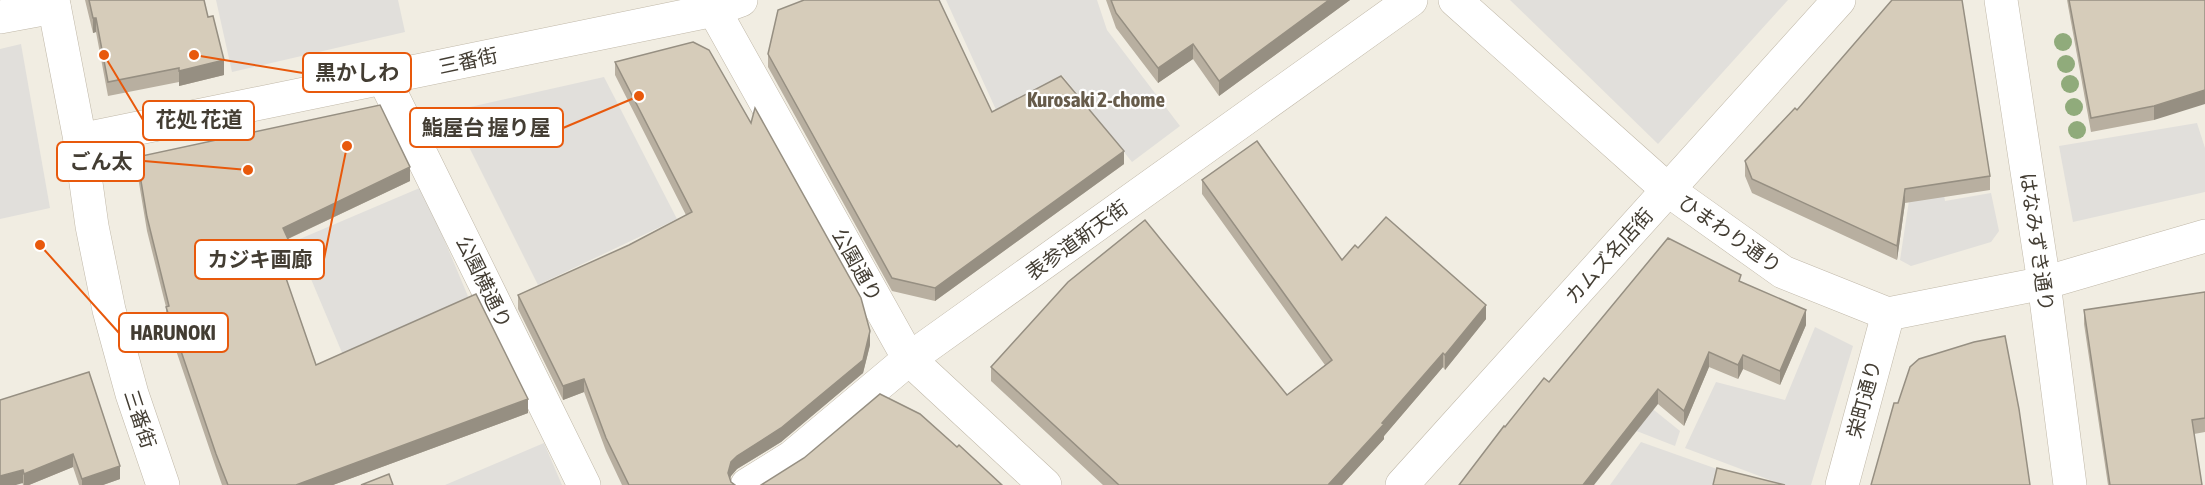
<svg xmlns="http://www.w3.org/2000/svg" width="2205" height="485" font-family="'Asap Condensed','Noto Sans JP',sans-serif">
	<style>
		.parking { fill: #e1dfdb }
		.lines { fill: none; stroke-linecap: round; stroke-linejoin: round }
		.minor-casing { stroke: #c0b8a8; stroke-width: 34 }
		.minor { stroke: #fff; stroke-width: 33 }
		.tree { fill: #90ab7b }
		.wall { fill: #b8afa0 }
		.shaded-wall { fill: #968f82 }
		.building { fill: #d6ccba; stroke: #968f82; stroke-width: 1.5 }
		.labels { text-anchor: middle; stroke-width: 4.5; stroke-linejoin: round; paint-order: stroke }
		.street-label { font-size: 20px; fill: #433d33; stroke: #fff }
		.neighbourhood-label { font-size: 21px; font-weight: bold; fill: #665b4a; stroke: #fff }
		.leader { fill: none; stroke: #e8590c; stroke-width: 2 }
		.callout-dot { fill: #e8590c; stroke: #fff; stroke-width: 2 }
		.callout { fill: #fff; stroke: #e8590c; stroke-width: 2 }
		.callout-label { font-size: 21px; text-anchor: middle; font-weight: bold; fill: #433d33 }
	</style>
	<rect width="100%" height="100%" fill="#f1ede2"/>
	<g class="parking">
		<path d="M216 0H398L405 32 232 72Z"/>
		<path d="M946 0H1097L1107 30 1180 126 1132 162 1062 75 997 112Z"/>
		<path d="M1510 0H1788L1658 144Z"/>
		<path d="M21 44 50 208 0 219V49Z"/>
		<path d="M604 77 677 219 538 285 455 119 461 109Z"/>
		<path d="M2197 123 2205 148V192L2073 222 2059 146Z"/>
		<path d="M1941 176 1945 201 1991 193 1999 231 1991 242 1911 266 1900 260 1912 181Z"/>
		<path d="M422 187 470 301 343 355 295 241Z"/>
		<path d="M1815 327 1853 346 1811 485H1783L1685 448 1716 382 1785 400Z"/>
		<path d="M1583 353 1680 431 1675 446 1634 430Z"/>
		<path d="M1641 442 1717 469 1713 485H1610Z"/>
		<path d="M544 443 562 485H445Z"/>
	</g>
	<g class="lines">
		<defs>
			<g id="minor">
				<path d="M53 0 80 140 92 226 109 310 132 394 163 485"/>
				<path d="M711 0 714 10 909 359 1045 485"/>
				<path d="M1455 0 1668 190 1783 272 1888 314 2044 283 2205 236"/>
				<path d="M2001 0 2044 283 2070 485"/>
				<path d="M0 17 54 7"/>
				<path d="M384 79 584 485"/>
				<path d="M80 140 714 10 741 0"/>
				<path d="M747 485 792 457 909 359 1411 0"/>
				<path d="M1402 485 1839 0"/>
				<path d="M1842 485 1888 314"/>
			</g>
		</defs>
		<use href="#minor" class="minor-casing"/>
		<use href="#minor" class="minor"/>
	</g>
	<g class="tree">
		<circle cx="2063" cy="42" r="9"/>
		<circle cx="2066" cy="64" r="9"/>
		<circle cx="2070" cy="84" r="9"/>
		<circle cx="2074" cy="107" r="9"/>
		<circle cx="2077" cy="130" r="9"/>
	</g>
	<g class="wall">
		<path d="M85 0H204L208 17 224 75 179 86V82L108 96 96 32 93 33Z"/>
		<path d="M1106 0H1350L1219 96 1193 59 1158 83 1116 28Z"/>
		<path d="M2067 0H2205L2154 120 2091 132Z"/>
		<path d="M768 54 992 112 1124 164 935 301 892 291 768 67Z"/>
		<path d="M615 62 870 345 863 373 781 442 737 469 731 476 730 478 731 482 735 485H622L606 451 584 392 563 400 518 309V295L629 245 686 215 615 75Z"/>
		<path d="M1974 81 1990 176V190L1905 203 1897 260 1752 193 1745 176V161L1797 110Z"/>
		<path d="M137 157 410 181 288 239 293 264 282 267 316 365 528 413 333 485H222L216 468 166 321V307L147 231 137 171Z"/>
		<path d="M1202 180 1342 260 1358 248 1486 319 1445 370 1443 367 1384 436V439L1342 485H1103L991 381V367L1287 395 1325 365 1202 194Z"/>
		<path d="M1741 282 1806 325 1780 385 1743 369 1738 379 1709 367 1684 426 1658 404 1505 427 1549 382Z"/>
		<path d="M2205 292V432L2194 434 2202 485H2108L2084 324V310Z"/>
		<path d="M0 400 120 479 103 485H79L73 467 29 485H23Z"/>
	</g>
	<g class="shaded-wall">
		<path d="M1329 0H1350L1219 96V81Z"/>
		<path d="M93 18H96V32L93 33Z"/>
		<path d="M1193 44V59L1158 83V68Z"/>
		<path d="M224 60V75L179 86V71Z"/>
		<path d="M2205 90V104L2154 120V106Z"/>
		<path d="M1124 151V164L935 301V288Z"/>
		<path d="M410 167V181L283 241V228Z"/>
		<path d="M1905 189V203L1897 260V246Z"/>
		<path d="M293 250V264L278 268V255Z"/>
		<path d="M1486 305V319L1445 370V355Z"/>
		<path d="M1806 310V325L1780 385V371Z"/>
		<path d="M870 331V345L863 373 781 442 737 469 731 476 728 485V473L731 462Z"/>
		<path d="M1709 352V367L1684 426V411Z"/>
		<path d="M1443 353V367L1384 436V439L1342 485H1328Z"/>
		<path d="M1743 355V369L1738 379V365Z"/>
		<path d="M584 379V392L563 400V386Z"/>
		<path d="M1658 389V404L1594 485H1583Z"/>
		<path d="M528 399V413L333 485H296Z"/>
		<path d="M73 454V467L29 485H24V474Z"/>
		<path d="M120 466V479L103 485H82V479Z"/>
		<path d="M23 470V483L16 485H0V476Z"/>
	</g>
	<g class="building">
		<path d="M89 0H204L208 17 213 16 224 60 179 71V68L108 82 96 18H93Z"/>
		<path d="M804 0H939L992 112 1061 76 1124 151 935 288 892 278 768 54 778 10Z"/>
		<path d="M1111 0H1329L1219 81 1193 44 1158 68 1116 13Z"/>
		<path d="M1892 0H1962L1990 176 1905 189 1897 246 1752 179 1745 161 1795 108 1797 110Z"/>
		<path d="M2069 0H2205V90L2154 106 2091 118Z"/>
		<path d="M693 42 709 50 751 123 755 108 861 298 870 331 863 360 781 428 737 456 731 462 728 473 731 482 735 485H629L606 438 584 379 563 386 518 295 629 245 692 212 615 62Z"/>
		<path d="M380 105 410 167 283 228 293 250 278 255 316 365 476 294 528 399 296 485H228L216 454 166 307 169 306 147 217 137 157Z"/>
		<path d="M1257 141 1342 260 1355 245 1358 248 1386 217 1486 305 1445 355 1443 353 1382 423 1384 424 1328 485H1119L991 367 1068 282 1145 220 1287 395 1332 360 1202 180Z"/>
		<path d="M1668 238 1741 275 1739 281 1806 310 1780 371 1743 355 1738 365 1709 352 1684 411 1658 389 1583 485H1459L1504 426 1505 427 1544 378 1549 382Z"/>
		<path d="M2205 292V418L2192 420 2202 485H2110L2084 310Z"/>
		<path d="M2005 336 2019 409 2030 485H1871L1894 403H1898L1910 367 1919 359 1974 342Z"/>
		<path d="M89 372 120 466 82 479 73 454 24 474 23 470 0 476V400Z"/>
		<path d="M880 394 920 414 957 447 959 445 1002 485H761L804 458Z"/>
		<path d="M1717 468 1785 485H1713Z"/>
		<path d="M389 474 393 485H361Z"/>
	</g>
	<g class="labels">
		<g class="street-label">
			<text transform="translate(468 61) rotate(-12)" y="7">三番街</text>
			<text transform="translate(1730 234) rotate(35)" y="7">ひまわり通り</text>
			<text transform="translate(1077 240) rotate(-36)" y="7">表参道新天街</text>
			<text transform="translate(2037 242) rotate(82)" y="7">はなみずき通り</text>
			<text transform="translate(1609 256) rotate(-48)" y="7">カムズ名店街</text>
			<text transform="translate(857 265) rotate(61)" y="7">公園通り</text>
			<text transform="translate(484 282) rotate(64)" y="7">公園横通り</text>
			<text transform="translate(1864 399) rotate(-75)" y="7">栄町通り</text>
			<text transform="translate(140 419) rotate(72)" y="7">三番街</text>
		</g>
		<g class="neighbourhood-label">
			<text x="1096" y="107">Kurosaki 2-chome</text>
		</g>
	</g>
	<path class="leader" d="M194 55L303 73M104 55L143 120M639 96L563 128M248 170L144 161M347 146L324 259M40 245L119 333"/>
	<g class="callout-dot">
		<circle cx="194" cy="55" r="6"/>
		<circle cx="104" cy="55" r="6"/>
		<circle cx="639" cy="96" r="6"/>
		<circle cx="248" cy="170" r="6"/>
		<circle cx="347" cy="146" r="6"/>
		<circle cx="40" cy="245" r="6"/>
	</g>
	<g class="callout">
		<rect x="303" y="53" width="108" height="39" rx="6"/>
		<rect x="143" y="101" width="111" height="39" rx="6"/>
		<rect x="410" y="108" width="153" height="39" rx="6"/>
		<rect x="57" y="142" width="87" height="39" rx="6"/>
		<rect x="195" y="240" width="129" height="39" rx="6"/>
		<rect x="119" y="313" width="109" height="39" rx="6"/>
	</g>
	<g class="callout-label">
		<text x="357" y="80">黒かしわ</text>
		<text x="199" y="127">花処 花道</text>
		<text x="486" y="135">鮨屋台 握り屋</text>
		<text x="101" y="169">ごん太</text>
		<text x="260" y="267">カジキ画廊</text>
		<text x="173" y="340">HARUNOKI</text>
	</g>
</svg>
